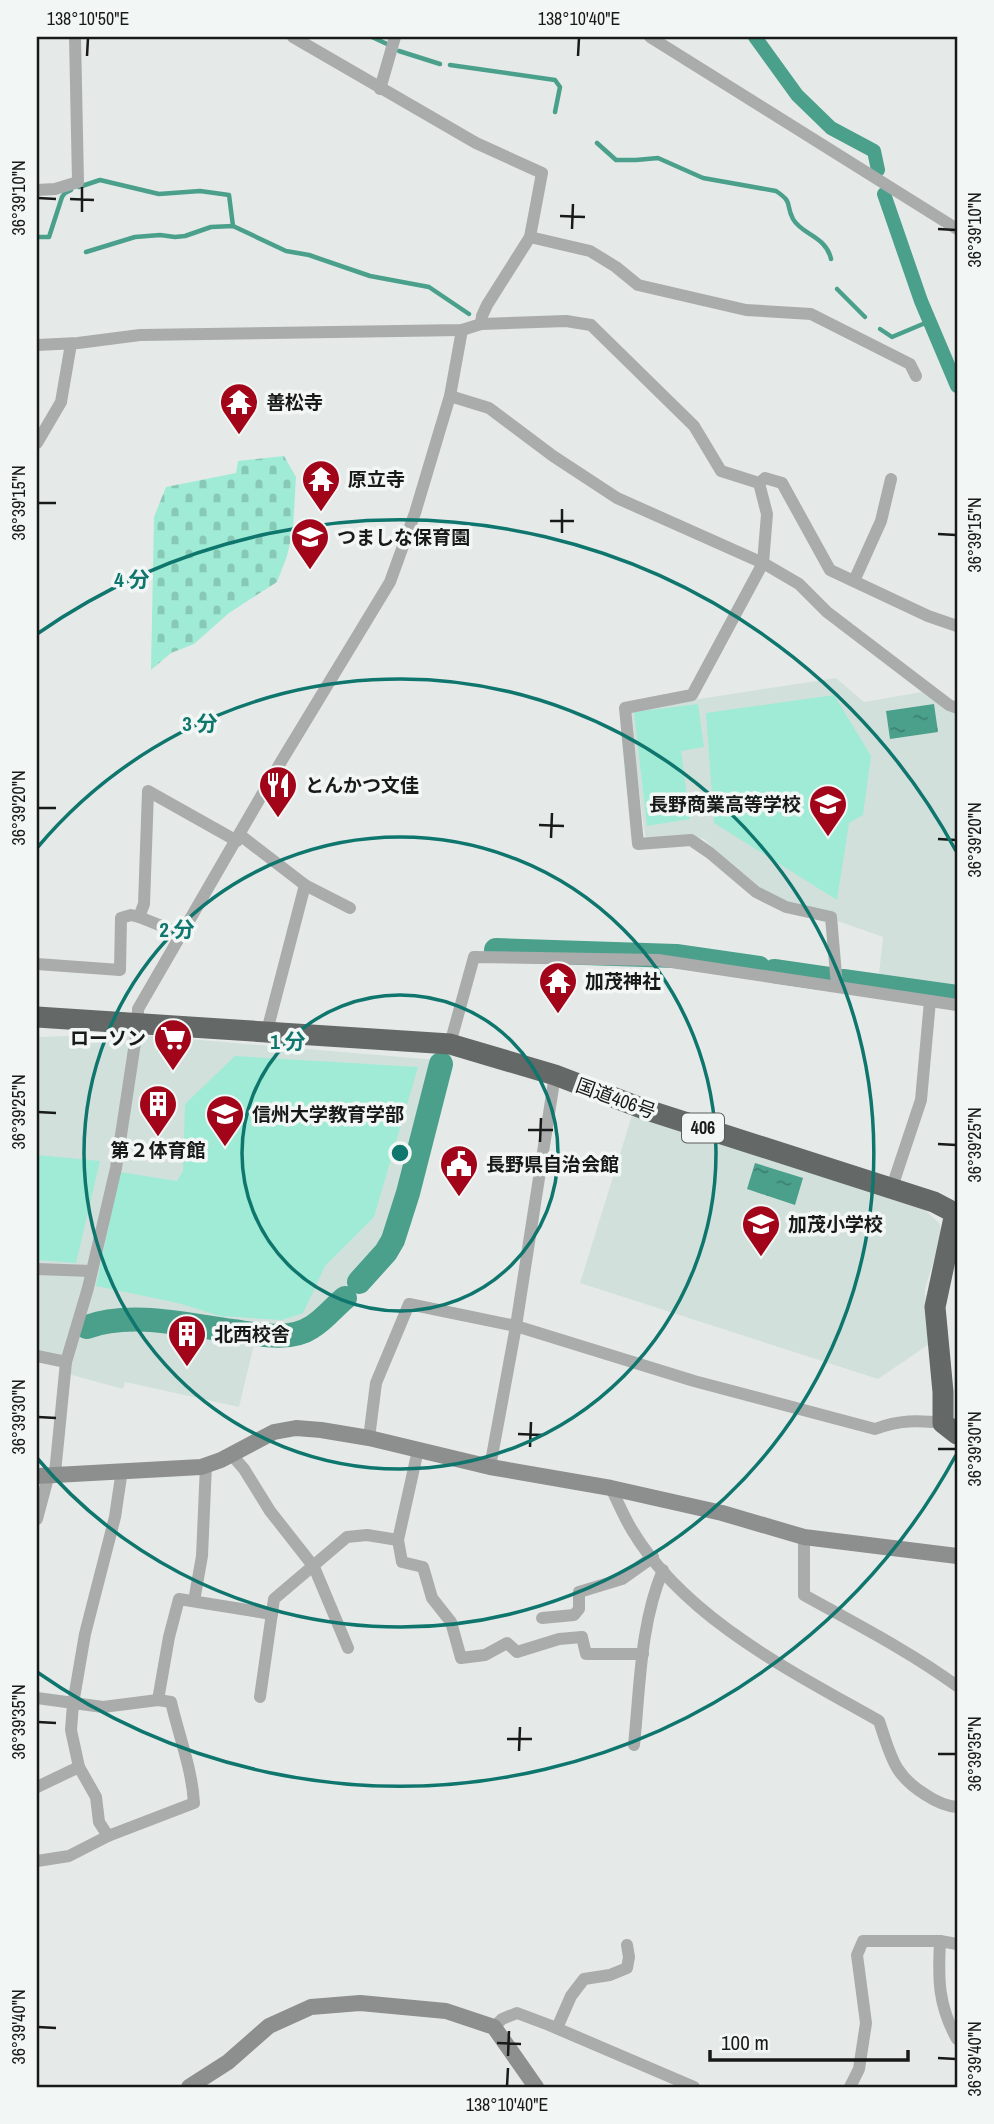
<svg xmlns="http://www.w3.org/2000/svg" width="994" height="2124" font-family="'Archivo Narrow','Noto Sans JP',sans-serif">
	<style>
		.built { fill: #d2e0dc }
		.green { fill: #9febd5 }
		.cemetery { fill: url(#cemetery-stones) }
		.water { fill: url(#water-ripples) }
		.lines { fill: none; stroke-linecap: round; stroke-linejoin: round }
		.stream { stroke: #4aa08b; stroke-width: 4.5 }
		.canal { stroke: #4aa08b; stroke-width: 14 }
		.river { stroke: #4aa08b; stroke-width: 24 }
		.street { stroke: #aaacac; stroke-width: 12 }
		.secondary { stroke: #8c8f8e; stroke-width: 16 }
		.highway { stroke: #646867; stroke-width: 21 }
		.ticks { fill: none; stroke: #181a19; stroke-width: 2.5 }
		.ring { fill: none; stroke: #0f766e; stroke-width: 3.5 }
		.labels { text-anchor: middle; stroke-width: 7; stroke-linejoin: round; paint-order: stroke }
		.shield { fill: #f2f7f6; stroke: #595c5b; stroke-width: 2 }
		.shield-label { font-size: 18px; font-weight: bold; fill: #181a19 }
		.poi-label { font-size: 19px; font-weight: bold; fill: #181a19; stroke: #f2f7f6; text-anchor: start }
		.street-label { font-size: 19px; fill: #181a19; stroke: #f2f7f6 }
		.centre { fill: #0f766e; stroke: #f2f7f6; stroke-width: 3.5 }
		.ring-label { font-size: 21px; text-anchor: middle; font-weight: bold; fill: #0f766e; stroke: #f2f7f6; stroke-width: 7; stroke-linejoin: round; paint-order: stroke }
		.neatline { fill: none; stroke: #181a19; stroke-width: 2.5 }
		.ticks-label { font-size: 18px; text-anchor: middle; fill: #181a19 }
	</style>
	<defs>
		<pattern id="cemetery-stones" width="16" height="16" patternUnits="userSpaceOnUse" patternTransform="scale(1.75)"><rect width="16" height="16" fill="#9febd5"/><path d="M2 7V4a2 2 0 0 1 4 0v3zM10 15v-3a2 2 0 0 1 4 0v3z" fill="#88c9b6"/></pattern>
		<pattern id="water-ripples" width="26" height="14" patternUnits="userSpaceOnUse" patternTransform="scale(1.75)"><rect width="26" height="14" fill="#4aa08b"/><path d="M2 4q2-2 4 0t4 0M15 11q2-2 4 0t4 0" fill="none" stroke="#3d8271"/></pattern>
	</defs>
	<rect width="100%" height="100%" fill="#e5eae8"/>
	<g class="built">
		<path d="M836 678 864 702 922 692 957 715V995L878 983 883 937 789 904 758 889 704 839 686 835 650 840 645 836 629 715 634 709Z"/>
		<path d="M130 1034 438 1060 391 1236 296 1342 255 1341 239 1407 125 1382 123 1389 68 1374 70 1361 37 1353V1037Z"/>
		<path d="M633 1112 924 1209 939 1223 942 1234 925 1289 928 1345 878 1379 580 1283Z"/>
	</g>
	<g class="green">
		<path d="M834 695 871 756 863 815 849 823 837 900 714 823 706 713Z"/>
		<path d="M698 704 704 747 681 751 690 819 647 826 634 712Z"/>
		<path d="M235 1056 418 1067 374 1217 325 1266 303 1313 282 1320 220 1316 178 1303 96 1286 120 1172 177 1181 183 1171 185 1104Z"/>
		<path d="M37 1155 100 1161 76 1263 37 1260Z"/>
	</g>
	<path class="cemetery" d="M284 456 296 477 293 529 287 556 277 582 229 613 194 644 171 653 151 670 154 517 166 487 236 473 238 461Z"/>
	<g class="water">
		<path d="M934 704 938 732 890 739 886 711Z"/>
		<path d="M755 1163 803 1178 795 1205 747 1189Z"/>
	</g>
	<g class="lines">
		<g class="stream">
			<path d="M372 37 387 44"/>
			<path d="M399 51 440 64"/>
			<path d="M450 65 555 80 560 87 555 112"/>
			<path d="M597 143 616 160H636L658 158 703 178 776 191C794 203 785 204 793 219 802 235 826 236 831 259"/>
			<path d="M79 187 100 180 159 194 200 191 229 195 233 226"/>
			<path d="M37 237H49L62 197 65 193 71 190"/>
			<path d="M86 252 135 237 160 235 175 237 185 236 211 227 233 226 286 251 309 255 370 276 429 287 469 314"/>
			<path d="M837 289 865 317"/>
			<path d="M880 329 892 337 930 321"/>
		</g>
		<g class="canal">
			<path d="M755 37 797 95 831 128 874 151 878 170"/>
			<path d="M884 194 921 301 957 386"/>
		</g>
		<g class="river">
			<path d="M496 950 676 956 759 968"/>
			<path d="M774 971 829 979"/>
			<path d="M843 981 957 997"/>
			<path d="M359 1282 386 1252 393 1240 408 1193 441 1064"/>
			<path d="M87 1327C130 1311 187 1325 232 1331 256 1334 290 1342 312 1327 324 1320 334 1307 345 1298"/>
		</g>
		<g class="street">
			<path d="M650 37 957 229"/>
			<path d="M380 89 395 37"/>
			<path d="M37 190 55 189 78 182 75 37"/>
			<path d="M530 237 590 251 616 267 638 285 746 310 811 314 910 364 916 376"/>
			<path d="M481 324 566 321 591 325 694 426 721 471 759 483 767 514 763 563 692 695 625 708 638 844 691 840 710 853 756 892 786 907 831 917 837 986"/>
			<path d="M37 345 78 343 140 335 462 330 481 324 482 316 487 305 530 237 542 173 476 143 293 37"/>
			<path d="M450 396 489 408 553 456 617 498 763 563 799 584 827 612 949 705 957 708"/>
			<path d="M37 443 61 402 71 344"/>
			<path d="M759 483 765 478 782 483 830 570 928 616 957 626"/>
			<path d="M854 581 881 521 891 479"/>
			<path d="M240 835 305 885 350 908"/>
			<path d="M182 934 139 917 144 904 148 791 237 841"/>
			<path d="M37 964 120 970 121 918 131 915 139 917"/>
			<path d="M267 1031 305 885"/>
			<path d="M450 1044 474 957 658 960 957 1005"/>
			<path d="M892 1187 921 1100 930 1001"/>
			<path d="M37 1269 91 1271"/>
			<path d="M37 1356 66 1362 88 1288 116 1168 138 1023V1009L282 760 390 582 415 513 450 396 462 330"/>
			<path d="M369 1438 376 1383 409 1304 516 1326 694 1381 875 1429C899 1420 918 1420 943 1423"/>
			<path d="M418 1450 398 1540 402 1562 423 1567 432 1598 451 1622 461 1658 485 1655 507 1643 517 1652 559 1639 582 1637 586 1654H643"/>
			<path d="M231 1454 244 1469 270 1511 314 1567 348 1648"/>
			<path d="M490 1467 516 1326 555 1075"/>
			<path d="M55 1473 66 1362"/>
			<path d="M611 1488C618 1502 624 1517 632 1530 685 1619 793 1672 879 1721 891 1756 893 1775 926 1795 935 1801 946 1806 957 1807"/>
			<path d="M37 1519 49 1474"/>
			<path d="M804 1537V1595C856 1624 909 1651 957 1686"/>
			<path d="M194 1601 202 1556 206 1465"/>
			<path d="M542 1618 574 1615 579 1609V1592L622 1579 653 1557"/>
			<path d="M260 1697 274 1599 347 1537 367 1535 398 1540"/>
			<path d="M37 1698 103 1707 158 1700 171 1702C179 1736 192 1769 194 1803L108 1836 69 1856 37 1861"/>
			<path d="M158 1700 169 1637 179 1599 272 1614"/>
			<path d="M634 1745C640 1687 640 1624 663 1570"/>
			<path d="M37 1787 79 1767"/>
			<path d="M108 1836 99 1822 96 1797 79 1767 71 1730 73 1704 85 1634 115 1517 122 1470"/>
			<path d="M940 1941 957 1944"/>
			<path d="M494 2027 502 2019 517 2013 549 2025 694 2087"/>
			<path d="M557 2028 571 1996 584 1979 610 1975 627 1968 629 1957 627 1945"/>
			<path d="M850 2087 859 2069 866 2023 857 1955 863 1941H940C938 1979 938 2005 957 2039"/>
		</g>
		<g class="secondary">
			<path d="M37 1476 201 1467 221 1460 274 1432 296 1428 321 1430 369 1438 490 1467 611 1488 722 1513 804 1537 957 1556"/>
			<path d="M189 2087 228 2062 269 2026 311 2007 360 2003 446 2011 494 2027 536 2087"/>
		</g>
		<path class="highway" d="M37 1017 450 1044 555 1075 644 1109 934 1202 955 1213 935 1307 943 1392V1423L957 1434"/>
	</g>
	<path class="ticks" d="M87 56 88 38M578 56 579 38M38 198 56 199M70 199 94 200M82 212V187M560 216 585 217M572 229 573 204M938 229 956 230M38 503H56M550 521H574M562 533V509M938 534 956 535M38 808H56M539 825 564 826M551 838 552 813M938 839 956 840M38 1112 56 1113M528 1130H553M540 1142 541 1118M938 1144 956 1145M38 1417 56 1418M518 1434 542 1435M530 1447 531 1422M938 1449H956M38 1722 56 1723M507 1739H532M519 1751 520 1727M938 1754H956M38 2027 56 2028M497 2043 521 2044M508 2056 509 2031M938 2058 956 2059M507 2086 508 2068"/>
	<g class="ring">
		<circle cx="400" cy="1153" r="158"/>
		<circle cx="400" cy="1153" r="316"/>
		<path d="M37 848A474 474 0 1 1 37 1458"/>
		<path d="M956 1455A633 633 0 0 1 37 1672M37 634A633 633 0 0 1 956 851"/>
	</g>
	<defs>
		<symbol id="temple-pin" viewBox="-11 -11 22 30"><path d="M0 17L-7.5 6A9.5 9.5 0 1 1 7.5 6Z" fill="#a2051a" stroke="#f2f7f6"/><path d="M0-6L5-2H3V0L6.5 2.5H4V6H1.5V3h-3V6H-4V2.5H-6.5L-3 0V-2H-5Z" fill="#fff"/></symbol>
		<symbol id="school-pin" viewBox="-11 -11 22 30"><path d="M0 17L-7.5 6A9.5 9.5 0 1 1 7.5 6Z" fill="#a2051a" stroke="#f2f7f6"/><path d="M0-5L7-2L0 1L-7-2ZM-4 1L0 2.5L4 1V4Q0 6-4 4Z" fill="#fff"/></symbol>
		<symbol id="restaurant-pin" viewBox="-11 -11 22 30"><path d="M0 17L-7.5 6A9.5 9.5 0 1 1 7.5 6Z" fill="#a2051a" stroke="#f2f7f6"/><path d="M-5-6h1v4h1v-4h1v4h1v-4h1v5L-1.5 .5V6h-2V.5L-5-1ZM5-6V6H3V1.5H1.5Q1.5-4 5-6Z" fill="#fff"/></symbol>
		<symbol id="supermarket-pin" viewBox="-11 -11 22 30"><path d="M0 17L-7.5 6A9.5 9.5 0 1 1 7.5 6Z" fill="#a2051a" stroke="#f2f7f6"/><path d="M-6-5.5h2.5l.6 2H6L4.5 2H-2.5L-4.4-4H-6ZM-1.5 3.2a1.3 1.3 0 1 0 .1 0ZM3 3.2a1.3 1.3 0 1 0 .1 0Z" fill="#fff"/></symbol>
		<symbol id="building-pin" viewBox="-11 -11 22 30"><path d="M0 17L-7.5 6A9.5 9.5 0 1 1 7.5 6Z" fill="#a2051a" stroke="#f2f7f6"/><path d="M-4-6H4V6H1V3H-1V6H-4ZM-2.5-4.3h1.7v1.8h-1.7ZM.8-4.3h1.7v1.8H.8ZM-2.5-1h1.7V.8h-1.7ZM.8-1h1.7V.8H.8Z" fill="#fff"/></symbol>
		<symbol id="university-pin" viewBox="-11 -11 22 30"><path d="M0 17L-7.5 6A9.5 9.5 0 1 1 7.5 6Z" fill="#a2051a" stroke="#f2f7f6"/><path d="M0-5L7-2L0 1L-7-2ZM-4 1L0 2.5L4 1V4Q0 6-4 4Z" fill="#fff"/></symbol>
		<symbol id="civic-pin" viewBox="-11 -11 22 30"><path d="M0 17L-7.5 6A9.5 9.5 0 1 1 7.5 6Z" fill="#a2051a" stroke="#f2f7f6"/><path d="M-.6-6.5H3V-4.5H.6V-3L4-1V1h2V6H-6V1h2V-1L-.6-3ZM-1.2 2.5V6h2.4V2.5Z" fill="#fff"/></symbol>
	</defs>
	<g fill-rule="evenodd">
		<use href="#temple-pin" x="217" y="380" width="44" height="60"/>
		<use href="#temple-pin" x="299" y="457" width="44" height="60"/>
		<use href="#school-pin" x="288" y="515" width="44" height="60"/>
		<use href="#restaurant-pin" x="256" y="763" width="44" height="60"/>
		<use href="#school-pin" x="806" y="782" width="44" height="60"/>
		<use href="#temple-pin" x="536" y="959" width="44" height="60"/>
		<use href="#supermarket-pin" x="151" y="1016" width="44" height="60"/>
		<use href="#building-pin" x="136" y="1082" width="44" height="60"/>
		<use href="#university-pin" x="203" y="1092" width="44" height="60"/>
		<use href="#civic-pin" x="437" y="1142" width="44" height="60"/>
		<use href="#school-pin" x="739" y="1202" width="44" height="60"/>
		<use href="#building-pin" x="165" y="1312" width="44" height="60"/>
	</g>
	<g class="labels">
		<rect class="shield" x="682" y="1113.5" width="42" height="29" rx="5"/>
		<g class="shield-label">
			<text x="703" y="1134">406</text>
		</g>
		<g class="poi-label">
			<text x="266" y="409">善松寺</text>
			<text x="348" y="486">原立寺</text>
			<text x="337" y="544">つましな保育園</text>
			<text x="305" y="792">とんかつ文佳</text>
			<text x="801" y="811" text-anchor="end">長野商業高等学校</text>
			<text x="585" y="988">加茂神社</text>
			<text x="146" y="1045" text-anchor="end">ローソン</text>
			<text x="252" y="1121">信州大学教育学部</text>
			<text x="158" y="1157" text-anchor="middle">第２体育館</text>
			<text x="486" y="1171">長野県自治会館</text>
			<text x="788" y="1231">加茂小学校</text>
			<text x="214" y="1341">北西校舎</text>
		</g>
		<g class="street-label">
			<text transform="translate(616 1098) rotate(20)" y="7">国道406号</text>
		</g>
	</g>
	<circle cx="400" cy="1153" r="10" class="centre"/>
	<g class="ring-label">
		<text x="132" y="587">4 分</text>
		<text x="200" y="731">3 分</text>
		<text x="177" y="937">2 分</text>
		<text x="288" y="1049">1 分</text>
	</g>
	<rect width="994" height="2124" fill="none" stroke="#f2f7f6" stroke-width="77"/>
	<path d="M710 2050v10h198v-10" fill="none" stroke="#181a19" stroke-width="3.5"/>
	<text x="721" y="2050" font-size="21" fill="#181a19" stroke="#f2f7f6" stroke-width="5" paint-order="stroke">100 m</text>
	<rect x="38" y="38" width="918" height="2048" class="neatline"/>
	<g class="ticks-label">
		<text x="88" y="25">138°10'50"E</text>
		<text x="579" y="25">138°10'40"E</text>
		<text transform="translate(19 198) rotate(-90)" y="6">36°39'10"N</text>
		<text transform="translate(975 230) rotate(-90)" y="6">36°39'10"N</text>
		<text transform="translate(19 503) rotate(-90)" y="6">36°39'15"N</text>
		<text transform="translate(975 535) rotate(-90)" y="6">36°39'15"N</text>
		<text transform="translate(19 808) rotate(-90)" y="6">36°39'20"N</text>
		<text transform="translate(975 840) rotate(-90)" y="6">36°39'20"N</text>
		<text transform="translate(19 1112) rotate(-90)" y="6">36°39'25"N</text>
		<text transform="translate(975 1145) rotate(-90)" y="6">36°39'25"N</text>
		<text transform="translate(19 1417) rotate(-90)" y="6">36°39'30"N</text>
		<text transform="translate(975 1449) rotate(-90)" y="6">36°39'30"N</text>
		<text transform="translate(19 1722) rotate(-90)" y="6">36°39'35"N</text>
		<text transform="translate(975 1754) rotate(-90)" y="6">36°39'35"N</text>
		<text transform="translate(19 2027) rotate(-90)" y="6">36°39'40"N</text>
		<text transform="translate(975 2059) rotate(-90)" y="6">36°39'40"N</text>
		<text x="507" y="2111">138°10'40"E</text>
	</g>
</svg>
